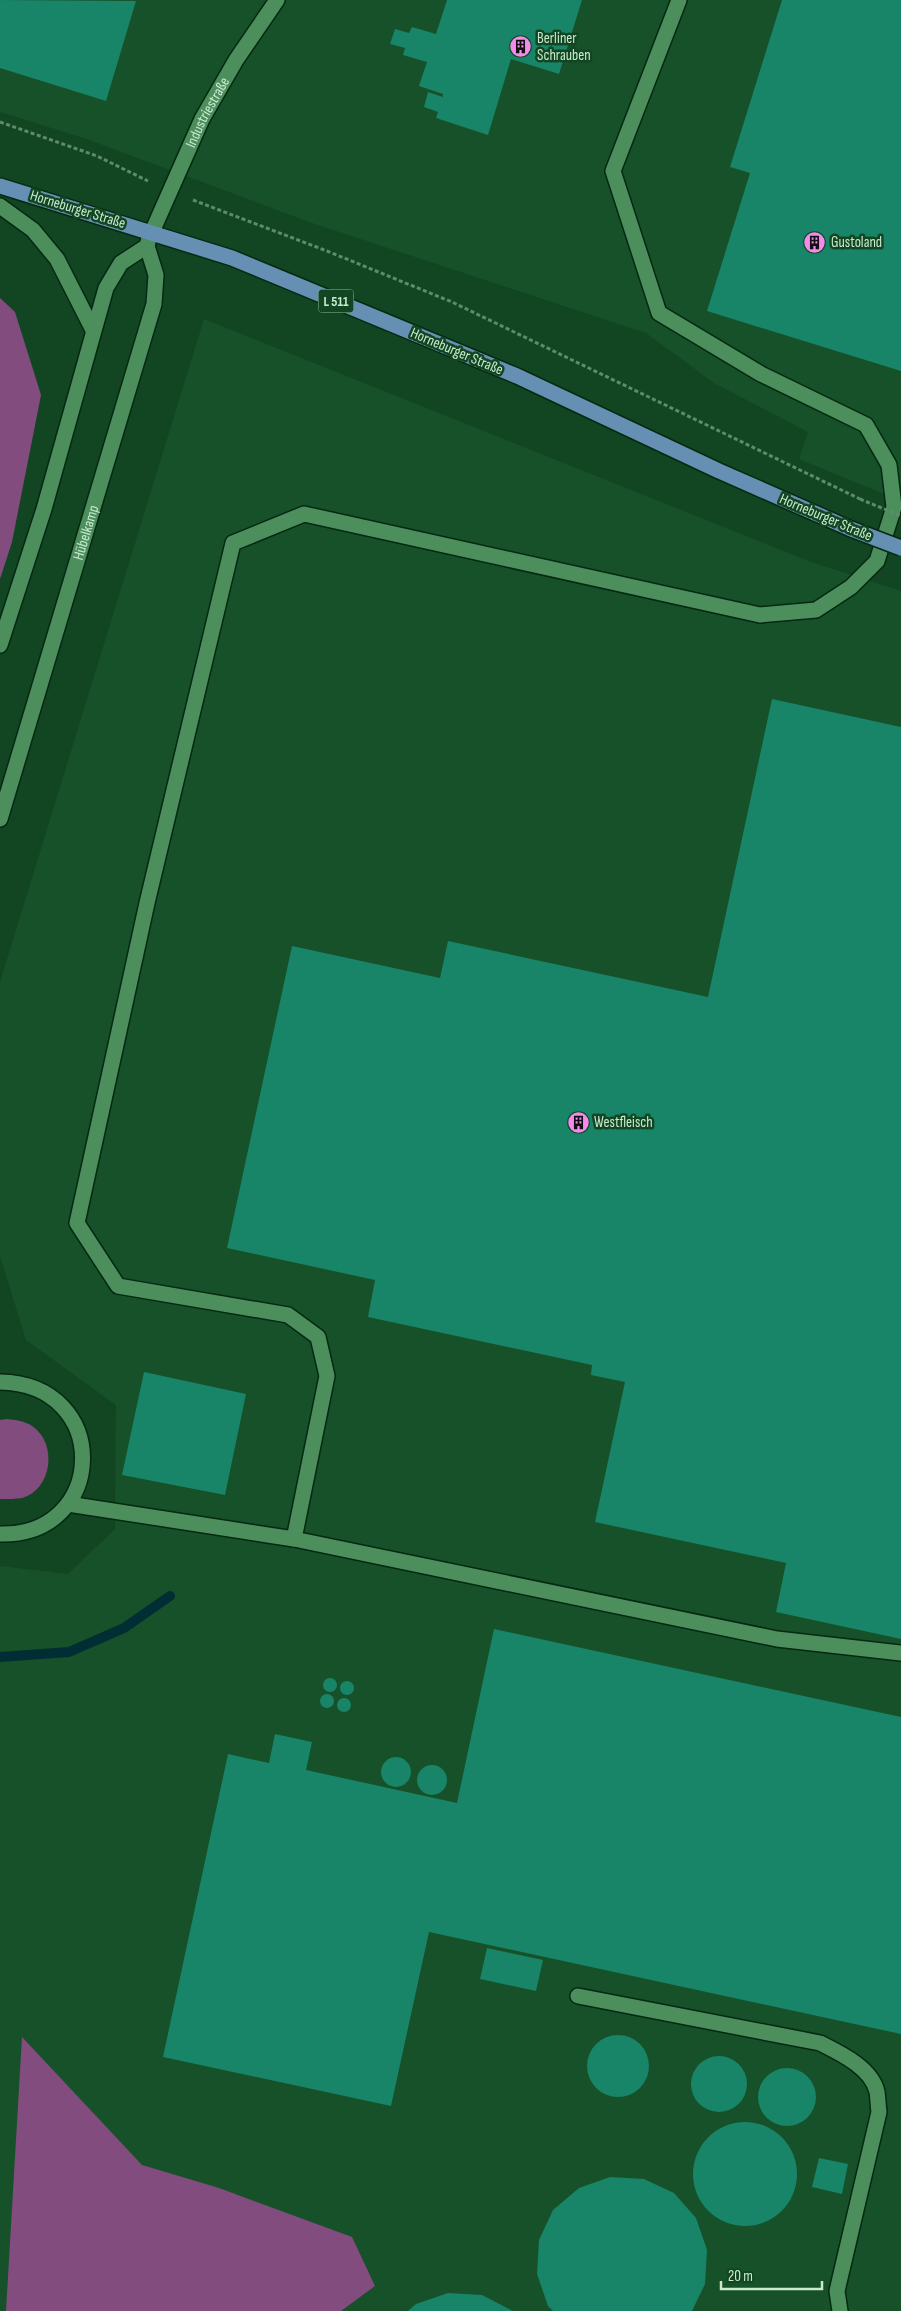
<svg xmlns="http://www.w3.org/2000/svg" width="901" height="2311" font-family="'Sofia Sans Condensed',sans-serif">
	<style>
		.built { fill: #175129 }
		.green { fill: #834c7e }
		.lines { fill: none; stroke-linecap: round; stroke-linejoin: round }
		.stream { stroke: #002e34; stroke-width: 10 }
		.building { fill: #188468 }
		.lane-casing { stroke: #052911; stroke-width: 18 }
		.street-casing { stroke: #052911; stroke-width: 18 }
		.primary-casing { stroke: #052911; stroke-width: 18 }
		.path { stroke: #5f8b6a; stroke-width: 3; stroke-dasharray: 4 2.5; stroke-linecap: butt }
		.lane { stroke: #4c8e5c; stroke-width: 15 }
		.street { stroke: #4c8e5c; stroke-width: 15 }
		.primary { stroke: #6590b4; stroke-width: 15 }
		.primary-bridge-casing { stroke: #052911; stroke-width: 18; stroke-linecap: butt }
		.path-bridge { stroke: #5f8b6a; stroke-width: 3; stroke-dasharray: 4 2.5; stroke-linecap: butt }
		.primary-bridge { stroke: #6590b4; stroke-width: 15 }
		.labels { text-anchor: middle; stroke-width: 5; stroke-linejoin: round; paint-order: stroke }
		.shield { fill: #124622; stroke: #92b99a; stroke-width: 1 }
		.shield-label { font-size: 14px; font-weight: bold; fill: #c9eace }
		.poi-label { font-size: 15px; fill: #c9eace; stroke: #124622; text-anchor: start }
		.street-label { font-size: 15px; fill: #c9eace; stroke: #124622 }
	</style>
	<rect width="100%" height="100%" fill="#124622"/>
	<g class="built">
		<path d="M0 0H901V501L799 459 808 432 714 383 646 333 312 223 84 138 0 112Z"/>
		<path d="M204 319 811 562 901 591V2311H0V1566L68 1574 115 1529 116 1405 26 1340 0 1256V982Z"/>
	</g>
	<g class="green">
		<path d="M0 298 15 312 41 395 12 542 0 579Z"/>
		<path d="M7 1419C16 1420 24 1421 32 1426 58 1443 52 1490 22 1498 16 1499 8 1499 2 1499H0V1420Z"/>
		<path d="M22 2037 142 2165 219 2188 352 2237 375 2286 341 2311H6Z"/>
	</g>
	<g class="lines">
		<path class="stream" d="M0 1657 69 1652 124 1628 170 1596"/>
	</g>
	<g class="building">
		<path d="M0 0 136 1 106 101 0 68Z"/>
		<path d="M447 0H582L559 74 511 59 488 135 436 118 438 112 424 107 428 92 443 97V94L419 86 427 62 403 55 405 48 390 44 395 29 409 33 412 27 436 34Z"/>
		<path d="M782 0H901V371L707 311 750 173 730 167Z"/>
		<path d="M772 699 901 727V1639L776 1612 786 1563 595 1522 625 1382 591 1375 592 1365 368 1317 375 1280 227 1248 292 946 440 978 448 941 708 997Z"/>
		<path d="M144 1372 246 1394 225 1495 122 1475Z"/>
		<path d="M494 1629 901 1717V2034L429 1932 391 2106 163 2057 228 1754 269 1763 275 1734 312 1742 306 1770 457 1803Z"/>
		<circle cx="330" cy="1685" r="7"/>
		<circle cx="347" cy="1688" r="7"/>
		<circle cx="327" cy="1701" r="7"/>
		<circle cx="344" cy="1705" r="7"/>
		<circle cx="396" cy="1772" r="15"/>
		<circle cx="432" cy="1780" r="15"/>
		<path d="M487 1948 543 1960 536 1991 480 1979Z"/>
		<circle cx="618" cy="2066" r="31"/>
		<circle cx="719" cy="2084" r="28"/>
		<circle cx="787" cy="2097" r="29"/>
		<circle cx="745" cy="2174" r="52"/>
		<path d="M819 2158 848 2164 842 2194 812 2187Z"/>
		<path d="M610 2177 644 2179 674 2193 696 2218 707 2250 705 2284 692 2311H553L548 2306 537 2274 539 2240 553 2210 579 2188Z"/>
		<path d="M448 2293 482 2295 513 2311H408L416 2304Z"/>
	</g>
	<g class="lines">
		<defs>
			<g id="lane">
				<path d="M679 0 613 171 659 313 761 374 866 425 889 465 894 507 877 561 851 587 816 610 760 615 304 514 233 543 147 903 77 1223 118 1286 288 1315 318 1337 327 1376 294 1539 777 1639 901 1653"/>
				<path d="M0 206 33 230 57 259 93 330"/>
				<path d="M0 645 44 509 106 288 121 263 147 246 149 238"/>
				<path id="s1" d="M0 819 154 304 156 275 147 246"/>
				<path d="M0 1382C113 1384 107 1537 0 1534"/>
				<path d="M68 1504 294 1539"/>
				<path d="M578 1996 820 2043C840 2053 872 2068 877 2092 878 2098 878 2105 879 2112L837 2291 840 2311"/>
			</g>
			<g id="street">
				<path id="s2" d="M152 232 202 119 236 60 277 0"/>
			</g>
			<path id="primary" d="M0 186 232 258 517 376 719 471 851 529"/>
		</defs>
		<use href="#lane" class="lane-casing"/>
		<use href="#street" class="street-casing"/>
		<use href="#primary" class="primary-casing"/>
		<g class="path">
			<path d="M0 122 97 156 148 181"/>
			<path d="M193 200 327 251 452 302 860 499"/>
		</g>
		<use href="#lane" class="lane"/>
		<use href="#street" class="street"/>
		<use href="#primary" class="primary"/>
		<defs>
			<path id="primary-bridge" d="M851 529 901 548"/>
		</defs>
		<use href="#primary-bridge" class="primary-bridge-casing"/>
		<path class="path-bridge" d="M860 499 901 516"/>
		<use href="#primary-bridge" class="primary-bridge"/>
	</g>
	<defs>
		<symbol id="building-disc" viewBox="-11 -11 22 22"><circle r="9.5" fill="#f689ed" stroke="#124622"/><path d="M-4-6H4V6H1V3H-1V6H-4ZM-2.5-4.3h1.7v1.8h-1.7ZM.8-4.3h1.7v1.8H.8ZM-2.5-1h1.7V.8h-1.7ZM.8-1h1.7V.8H.8Z" fill="#111"/></symbol>
	</defs>
	<g fill-rule="evenodd">
		<use href="#building-disc" x="508" y="34" width="25" height="25"/>
		<use href="#building-disc" x="802" y="230" width="25" height="25"/>
		<use href="#building-disc" x="566" y="1110" width="25" height="25"/>
	</g>
	<g class="labels">
		<rect class="shield" x="318.5" y="289.5" width="35" height="23" rx="4"/>
		<g class="shield-label">
			<text x="336" y="306">L 511</text>
		</g>
		<g class="poi-label">
			<text x="537" y="43">Berliner<tspan x="537" dy="17">Schrauben</tspan></text>
			<text x="831" y="247">Gustoland</text>
			<text x="594" y="1127">Westfleisch</text>
		</g>
		<g class="street-label">
			<text dy="5" stroke="none"><textPath href="#s2" startOffset="132">Industriestraße</textPath></text>
			<text transform="translate(78 209) rotate(17)" y="5">Horneburger Straße</text>
			<text transform="translate(457 351) rotate(23)" y="5">Horneburger Straße</text>
			<text transform="translate(826 517) rotate(23)" y="5">Horneburger Straße</text>
			<text dy="5" stroke="none"><textPath href="#s1" startOffset="299">Hübelkamp</textPath></text>
		</g>
	</g>
	<path d="M721 2281v8h101v-8" fill="none" stroke="#c9eace" stroke-width="2.5"/>
	<text x="728" y="2281" font-size="15" fill="#c9eace" stroke="#124622" stroke-width="4" paint-order="stroke">20 m</text>
</svg>
